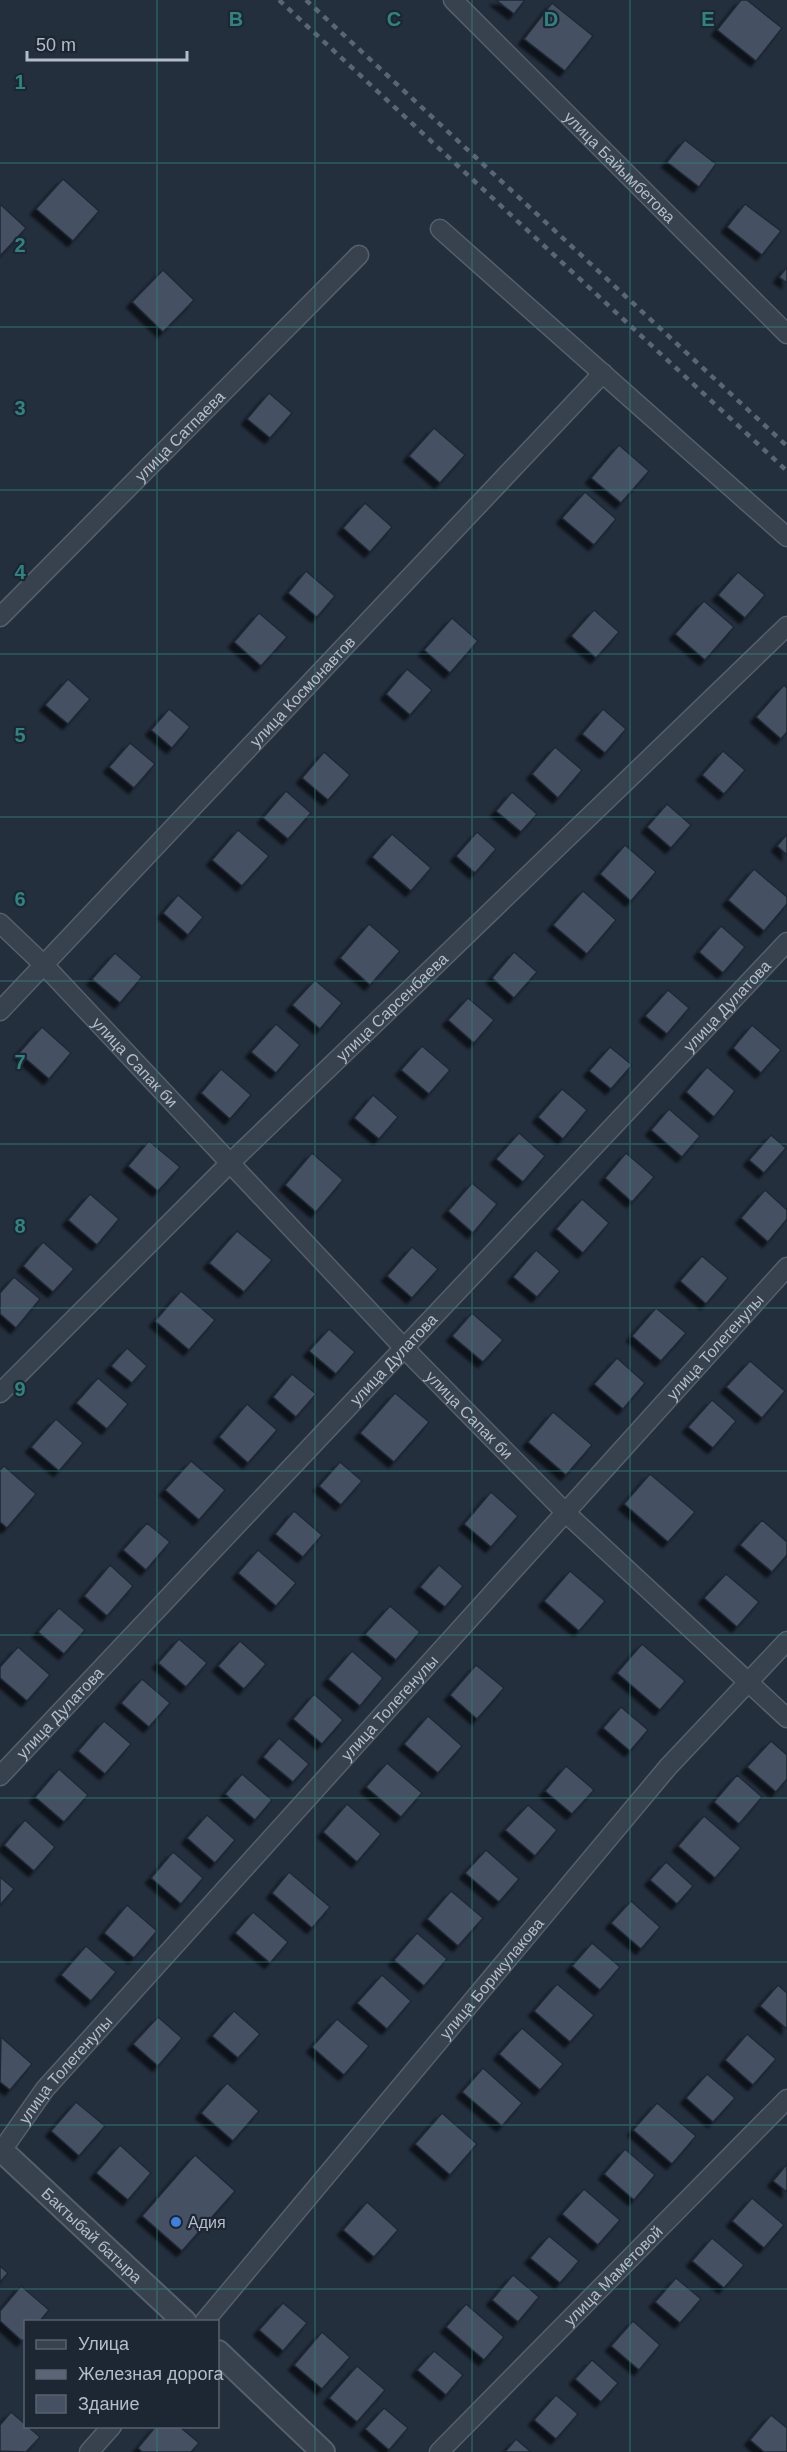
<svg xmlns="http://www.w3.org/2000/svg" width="787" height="2452" font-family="Arial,sans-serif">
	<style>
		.building { fill: #455162; stroke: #1f2835; stroke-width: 1.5; filter: url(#shadow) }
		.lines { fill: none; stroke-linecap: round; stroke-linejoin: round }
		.minor-casing { stroke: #565f6c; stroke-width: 21 }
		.tertiary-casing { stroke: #565f6c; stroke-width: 26 }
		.minor { stroke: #38414e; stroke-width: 18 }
		.tertiary { stroke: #38414e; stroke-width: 22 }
		.rail { stroke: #5a6575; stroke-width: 4.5; stroke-dasharray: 6 6; stroke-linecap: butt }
		.grid { fill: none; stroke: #308480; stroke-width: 1.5; stroke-opacity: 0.55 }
		.shop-dot { fill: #3f7fe0; stroke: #1d2633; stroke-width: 2 }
		.labels { text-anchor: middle; stroke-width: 4.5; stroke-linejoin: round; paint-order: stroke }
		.street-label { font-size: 16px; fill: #b4bcc9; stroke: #1d2633 }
		.poi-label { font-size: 16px; fill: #b4bcc9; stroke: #1d2633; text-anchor: start }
		.grid-label { font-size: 20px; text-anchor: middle; font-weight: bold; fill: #308480; stroke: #1d2633; stroke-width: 4.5; stroke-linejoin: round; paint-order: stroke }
	</style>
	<defs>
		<filter id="shadow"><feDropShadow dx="-5.5" dy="5.5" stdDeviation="1.5" flood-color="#0009"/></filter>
	</defs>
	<rect width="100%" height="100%" fill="#242f3e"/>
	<g class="building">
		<path d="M496 0H525L514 14Z"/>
		<path d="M741 0H747L782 28 756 61 717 30Z"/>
		<path d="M552 3 593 36 565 71 524 39Z"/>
		<path d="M685 140 716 164 699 187 667 162Z"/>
		<path d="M63 179 99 211 73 241 36 209Z"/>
		<path d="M0 204 26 228 0 256Z"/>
		<path d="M745 204 781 231 762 255 727 227Z"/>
		<path d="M787 267V283L779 277Z"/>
		<path d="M163 270 194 300 163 332 132 302Z"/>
		<path d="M269 393 292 413 270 438 247 419Z"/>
		<path d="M434 428 465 455 440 483 409 456Z"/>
		<path d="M619 445 649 471 621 503 591 478Z"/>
		<path d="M585 492 616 519 594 545 562 518Z"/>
		<path d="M365 503 392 527 370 552 343 528Z"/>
		<path d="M306 571 335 596 317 617 288 593Z"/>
		<path d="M738 572 765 595 745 618 718 595Z"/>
		<path d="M704 601 734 627 705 660 675 634Z"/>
		<path d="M594 610 619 632 596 658 571 636Z"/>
		<path d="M259 613 287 637 261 666 234 642Z"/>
		<path d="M452 618 478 641 450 673 424 650Z"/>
		<path d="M407 669 432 690 410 715 386 694Z"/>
		<path d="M68 679 90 699 68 724 45 705Z"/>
		<path d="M784 685 787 688V732L781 739 756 717Z"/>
		<path d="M169 709 190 727 172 748 151 730Z"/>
		<path d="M603 709 626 729 605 753 582 734Z"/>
		<path d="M130 743 155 764 134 788 109 767Z"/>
		<path d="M555 747 582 770 558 798 532 774Z"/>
		<path d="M723 751 745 770 724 794 702 775Z"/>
		<path d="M324 752 350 775 328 800 302 778Z"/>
		<path d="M286 791 311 813 288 839 263 818Z"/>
		<path d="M512 792 537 814 521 832 496 811Z"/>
		<path d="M667 804 691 825 671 848 647 827Z"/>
		<path d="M238 830 269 856 242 886 212 860Z"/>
		<path d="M477 832 496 849 475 873 456 856Z"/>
		<path d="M392 834 431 868 411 891 372 857Z"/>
		<path d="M787 834V855L777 846Z"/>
		<path d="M625 845 656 872 631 901 600 874Z"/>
		<path d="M754 869 787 897V904L764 931 728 900Z"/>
		<path d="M583 891 616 920 587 954 553 925Z"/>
		<path d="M178 895 203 917 188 935 163 913Z"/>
		<path d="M369 924 400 951 370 985 340 958Z"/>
		<path d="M721 926 745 947 723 973 699 952Z"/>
		<path d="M514 952 537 972 514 998 492 978Z"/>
		<path d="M115 953 142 977 120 1003 92 979Z"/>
		<path d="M315 980 342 1003 320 1029 292 1005Z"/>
		<path d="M668 990 689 1008 667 1034 645 1016Z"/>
		<path d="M468 998 494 1020 474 1043 448 1020Z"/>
		<path d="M276 1024 300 1045 276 1073 251 1052Z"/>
		<path d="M752 1025 781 1050 761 1073 733 1048Z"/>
		<path d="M42 1027 71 1053 49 1079 19 1053Z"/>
		<path d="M422 1046 450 1070 429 1094 401 1070Z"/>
		<path d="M610 1047 632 1065 611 1089 589 1071Z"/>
		<path d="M707 1067 735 1091 714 1117 686 1092Z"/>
		<path d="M221 1069 251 1095 230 1119 201 1093Z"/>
		<path d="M562 1089 587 1110 563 1139 538 1117Z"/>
		<path d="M373 1095 398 1117 379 1139 354 1118Z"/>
		<path d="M669 1109 700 1136 682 1157 651 1130Z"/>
		<path d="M519 1133 545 1156 523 1182 496 1159Z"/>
		<path d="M771 1135 786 1148 764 1173 749 1160Z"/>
		<path d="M149 1141 180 1167 158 1191 128 1166Z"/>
		<path d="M312 1153 343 1180 316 1212 285 1185Z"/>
		<path d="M626 1153 654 1177 632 1202 605 1178Z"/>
		<path d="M472 1183 497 1204 473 1233 448 1211Z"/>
		<path d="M765 1190 787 1210V1219L768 1242 741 1218Z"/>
		<path d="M90 1194 119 1219 97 1245 68 1220Z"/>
		<path d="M582 1199 609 1223 583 1253 556 1229Z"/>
		<path d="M237 1231 272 1260 244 1292 209 1263Z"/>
		<path d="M43 1242 74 1269 53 1292 23 1266Z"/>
		<path d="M412 1247 438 1269 412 1298 387 1276Z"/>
		<path d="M536 1250 560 1271 537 1297 513 1277Z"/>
		<path d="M702 1256 728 1278 706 1304 680 1281Z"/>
		<path d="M14 1277 40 1299 16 1328 0 1314V1293Z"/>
		<path d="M181 1291 215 1320 189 1350 155 1321Z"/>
		<path d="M656 1308 686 1333 661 1361 632 1336Z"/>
		<path d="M472 1313 503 1340 483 1362 452 1336Z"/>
		<path d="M329 1329 355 1352 336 1374 309 1351Z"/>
		<path d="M127 1348 147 1366 132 1383 111 1366Z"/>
		<path d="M617 1358 645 1383 623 1409 594 1384Z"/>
		<path d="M750 1361 785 1391 762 1418 726 1387Z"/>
		<path d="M292 1374 316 1394 296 1417 273 1397Z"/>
		<path d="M98 1378 128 1404 107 1429 76 1403Z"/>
		<path d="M395 1393 429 1422 394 1462 360 1433Z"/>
		<path d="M712 1400 736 1421 713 1448 688 1427Z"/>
		<path d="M247 1404 277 1430 248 1463 219 1437Z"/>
		<path d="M553 1412 592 1445 566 1475 528 1442Z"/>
		<path d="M56 1419 83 1443 59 1471 31 1447Z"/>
		<path d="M191 1461 225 1490 199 1520 165 1490Z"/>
		<path d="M340 1462 362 1481 341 1505 319 1486Z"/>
		<path d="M4 1466 36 1494 7 1528 0 1522V1470Z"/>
		<path d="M650 1474 695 1512 668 1542 624 1504Z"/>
		<path d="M491 1492 518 1516 491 1547 464 1524Z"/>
		<path d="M294 1511 322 1535 303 1557 275 1534Z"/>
		<path d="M762 1520 787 1542V1555L772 1572 740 1545Z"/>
		<path d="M147 1523 170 1542 146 1570 123 1550Z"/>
		<path d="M258 1550 296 1583 276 1606 238 1573Z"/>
		<path d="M110 1565 133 1586 107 1616 84 1596Z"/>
		<path d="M439 1565 463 1586 445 1607 420 1587Z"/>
		<path d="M570 1571 605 1601 579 1631 544 1601Z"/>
		<path d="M726 1574 759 1602 737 1627 704 1598Z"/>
		<path d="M390 1606 420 1632 396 1660 365 1634Z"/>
		<path d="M59 1608 85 1630 64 1654 38 1632Z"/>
		<path d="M179 1639 207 1663 186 1687 158 1663Z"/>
		<path d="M240 1641 266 1664 244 1689 218 1666Z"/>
		<path d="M642 1644 685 1681 660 1710 617 1673Z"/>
		<path d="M18 1647 50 1675 27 1701 0 1678V1667Z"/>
		<path d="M352 1651 383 1678 360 1706 328 1679Z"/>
		<path d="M476 1665 504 1688 477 1719 450 1695Z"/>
		<path d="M142 1679 170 1703 149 1727 121 1703Z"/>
		<path d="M314 1694 343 1720 322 1744 293 1719Z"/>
		<path d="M621 1707 648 1730 630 1751 603 1728Z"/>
		<path d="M428 1716 462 1746 438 1773 404 1744Z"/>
		<path d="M104 1721 131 1744 105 1774 78 1751Z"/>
		<path d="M279 1738 309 1764 293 1782 263 1757Z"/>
		<path d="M771 1741 787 1755V1779L776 1792 747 1767Z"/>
		<path d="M387 1763 422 1793 401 1817 366 1787Z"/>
		<path d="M566 1766 594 1790 572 1814 545 1791Z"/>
		<path d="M59 1769 88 1795 64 1822 35 1797Z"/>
		<path d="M242 1774 272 1800 255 1820 225 1794Z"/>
		<path d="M737 1775 762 1797 739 1824 714 1802Z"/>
		<path d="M347 1804 381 1834 357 1862 323 1832Z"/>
		<path d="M528 1805 557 1830 535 1856 505 1830Z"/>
		<path d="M207 1815 235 1840 215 1863 187 1838Z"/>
		<path d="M704 1816 741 1848 715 1878 678 1846Z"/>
		<path d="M25 1820 55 1847 34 1871 4 1845Z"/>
		<path d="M486 1850 519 1879 499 1902 465 1873Z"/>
		<path d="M173 1852 203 1878 181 1904 151 1878Z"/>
		<path d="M666 1862 693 1886 677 1904 650 1880Z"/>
		<path d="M289 1872 330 1907 312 1928 272 1893Z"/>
		<path d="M0 1877 14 1889 0 1905Z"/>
		<path d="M451 1891 483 1918 458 1946 427 1919Z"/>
		<path d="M631 1901 660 1927 641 1949 611 1923Z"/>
		<path d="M127 1905 157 1931 134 1958 104 1933Z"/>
		<path d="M253 1912 288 1942 270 1963 235 1933Z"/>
		<path d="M417 1933 447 1959 424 1986 394 1960Z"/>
		<path d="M592 1943 620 1967 600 1990 572 1966Z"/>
		<path d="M86 1946 116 1972 91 2001 61 1975Z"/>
		<path d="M382 1975 411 2001 387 2029 357 2003Z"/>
		<path d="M557 1984 594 2015 570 2042 534 2011Z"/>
		<path d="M778 1985 787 1993V2029L760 2006Z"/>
		<path d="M234 2011 260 2034 238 2058 212 2036Z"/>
		<path d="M158 2017 182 2038 158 2066 133 2044Z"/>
		<path d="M337 2019 369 2046 344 2075 312 2047Z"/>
		<path d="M522 2028 563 2064 540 2090 499 2054Z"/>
		<path d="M747 2034 776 2059 753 2085 725 2060Z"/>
		<path d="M1 2037 32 2064 10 2090 0 2082Z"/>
		<path d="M483 2068 522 2103 502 2126 462 2092Z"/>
		<path d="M707 2074 735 2098 713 2122 686 2098Z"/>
		<path d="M227 2083 259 2111 233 2141 201 2113Z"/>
		<path d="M76 2102 105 2126 79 2156 51 2131Z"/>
		<path d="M657 2103 696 2136 672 2164 633 2130Z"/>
		<path d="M442 2113 477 2144 450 2175 415 2144Z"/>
		<path d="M120 2145 151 2173 128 2200 96 2173Z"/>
		<path d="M625 2149 655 2175 634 2200 604 2174Z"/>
		<path d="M195 2155 235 2191 182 2251 142 2216Z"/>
		<path d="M787 2164V2192L773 2181Z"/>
		<path d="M584 2189 620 2220 598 2245 562 2214Z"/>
		<path d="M752 2198 784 2225 764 2248 732 2221Z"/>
		<path d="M367 2202 398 2230 374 2257 343 2230Z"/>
		<path d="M549 2236 579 2261 560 2283 530 2258Z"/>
		<path d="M712 2238 744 2265 724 2288 692 2261Z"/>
		<path d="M0 2266 8 2273 0 2282Z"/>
		<path d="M513 2275 539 2297 518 2322 492 2300Z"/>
		<path d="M676 2278 701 2299 680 2323 655 2302Z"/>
		<path d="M21 2286 49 2310 39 2322H26V2337L22 2341 0 2321V2311Z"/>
		<path d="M283 2303 307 2323 283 2351 259 2330Z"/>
		<path d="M466 2304 504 2337 484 2360 446 2327Z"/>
		<path d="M633 2321 660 2345 639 2370 611 2346Z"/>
		<path d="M322 2332 350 2357 322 2389 294 2365Z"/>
		<path d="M434 2351 463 2375 446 2395 417 2370Z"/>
		<path d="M592 2360 618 2383 601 2402 575 2379Z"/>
		<path d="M357 2366 385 2390 357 2422 329 2398Z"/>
		<path d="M556 2395 578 2414 556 2439 534 2420Z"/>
		<path d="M384 2408 408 2428 389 2450 365 2429Z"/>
		<path d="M11 2412 40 2437 26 2452 0 2451V2425Z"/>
		<path d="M771 2415 787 2428V2452H764L750 2440Z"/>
		<path d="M156 2426H179L199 2443 191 2452H142L138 2448Z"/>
		<path d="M516 2439 531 2452H505Z"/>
	</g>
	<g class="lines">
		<defs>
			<g id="minor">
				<path id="s1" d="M453 0 787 334"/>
				<path d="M440 229 787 537"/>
				<path id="s2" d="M0 617 359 255"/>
				<path id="s3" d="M0 923 44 965 404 1348 566 1513 787 1718"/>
				<path id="s4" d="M0 1011 603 373"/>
				<path id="s5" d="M0 1393 229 1164 787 626"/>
				<path id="s6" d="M0 1776 787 942"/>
				<path id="s7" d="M0 2153 45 2089 787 1267"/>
				<path id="s8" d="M204 2322 668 1767 787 1641"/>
				<path d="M89 2452 112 2426"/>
				<path id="s9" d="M439 2452 787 2099"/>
			</g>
			<g id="tertiary">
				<path id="s10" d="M0 2149 185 2322"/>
				<path d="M218 2352 323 2452"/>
			</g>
		</defs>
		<use href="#minor" class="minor-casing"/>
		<use href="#tertiary" class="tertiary-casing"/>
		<use href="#minor" class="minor"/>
		<use href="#tertiary" class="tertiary"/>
		<g class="rail">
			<path d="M279 0 787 471"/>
			<path d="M306 0 787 446"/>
		</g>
	</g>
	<path class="grid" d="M157 0V2322M315 0V2452M472 0V2452M630 0V2452M0 163H787M0 327H787M0 490H787M0 654H787M0 817H787M0 981H787M0 1144H787M0 1308H787M0 1471H787M0 1635H787M0 1798H787M0 1962H787M0 2125H787M0 2289H787M157 2426V2452"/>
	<circle class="shop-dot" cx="176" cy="2222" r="6"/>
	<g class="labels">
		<g class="street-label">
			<text dy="6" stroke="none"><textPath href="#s1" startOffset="236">улица Байымбетова</textPath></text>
			<text dy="6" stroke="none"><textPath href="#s2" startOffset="255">улица Сатпаева</textPath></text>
			<text dy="6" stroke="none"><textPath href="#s4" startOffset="440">улица Космонавтов</textPath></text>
			<text dy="6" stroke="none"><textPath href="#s6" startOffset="1059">улица Дулатова</textPath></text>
			<text dy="6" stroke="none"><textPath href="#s5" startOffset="550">улица Сарсенбаева</textPath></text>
			<text dy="6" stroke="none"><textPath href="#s3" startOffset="194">улица Сапак би</textPath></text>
			<text dy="6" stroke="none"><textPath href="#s7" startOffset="1078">улица Толегенулы</textPath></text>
			<text dy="6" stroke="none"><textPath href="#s6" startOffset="573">улица Дулатова</textPath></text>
			<text dy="6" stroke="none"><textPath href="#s3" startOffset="680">улица Сапак би</textPath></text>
			<text dy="6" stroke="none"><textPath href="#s7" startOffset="592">улица Толегенулы</textPath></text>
			<text dy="6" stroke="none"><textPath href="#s6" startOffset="87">улица Дулатова</textPath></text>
			<text dy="6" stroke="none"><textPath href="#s8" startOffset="448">улица Борикулакова</textPath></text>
			<text dy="6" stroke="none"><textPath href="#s7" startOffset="106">улица Толегенулы</textPath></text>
			<text dy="6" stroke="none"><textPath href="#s10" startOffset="126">Бактыбай батыра</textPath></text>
			<text dy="6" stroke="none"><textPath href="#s9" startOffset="248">улица Маметовой</textPath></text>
		</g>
		<g class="poi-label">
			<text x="188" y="2228">Адия</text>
		</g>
	</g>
	<g class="grid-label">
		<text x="236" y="26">B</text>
		<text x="394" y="26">C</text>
		<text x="551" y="26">D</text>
		<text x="708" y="26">E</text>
		<text x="20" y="89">1</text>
		<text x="20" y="252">2</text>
		<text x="20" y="415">3</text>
		<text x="20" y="579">4</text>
		<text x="20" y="742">5</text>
		<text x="20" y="906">6</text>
		<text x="20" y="1069">7</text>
		<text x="20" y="1233">8</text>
		<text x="20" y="1396">9</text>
	</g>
	<rect x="24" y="2320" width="195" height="108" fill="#1d2633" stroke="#59626f" stroke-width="1.5"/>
	<rect x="36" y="2340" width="30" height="9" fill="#38414e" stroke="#59626f" stroke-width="1.5"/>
	<text x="78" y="2350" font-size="18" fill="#b4bcc9">Улица</text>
	<rect x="36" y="2370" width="30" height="9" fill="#5a6575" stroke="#59626f" stroke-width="1.5"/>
	<text x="78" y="2380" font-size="18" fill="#b4bcc9">Железная дорога</text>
	<rect x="36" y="2395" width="30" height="18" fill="#455162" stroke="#59626f" stroke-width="1.5"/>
	<text x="78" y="2410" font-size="18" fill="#b4bcc9">Здание</text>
	<path d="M27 51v9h160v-9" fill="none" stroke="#b4bcc9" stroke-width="3"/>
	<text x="36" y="51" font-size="18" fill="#b4bcc9" stroke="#1d2633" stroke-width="4.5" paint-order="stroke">50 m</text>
</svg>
